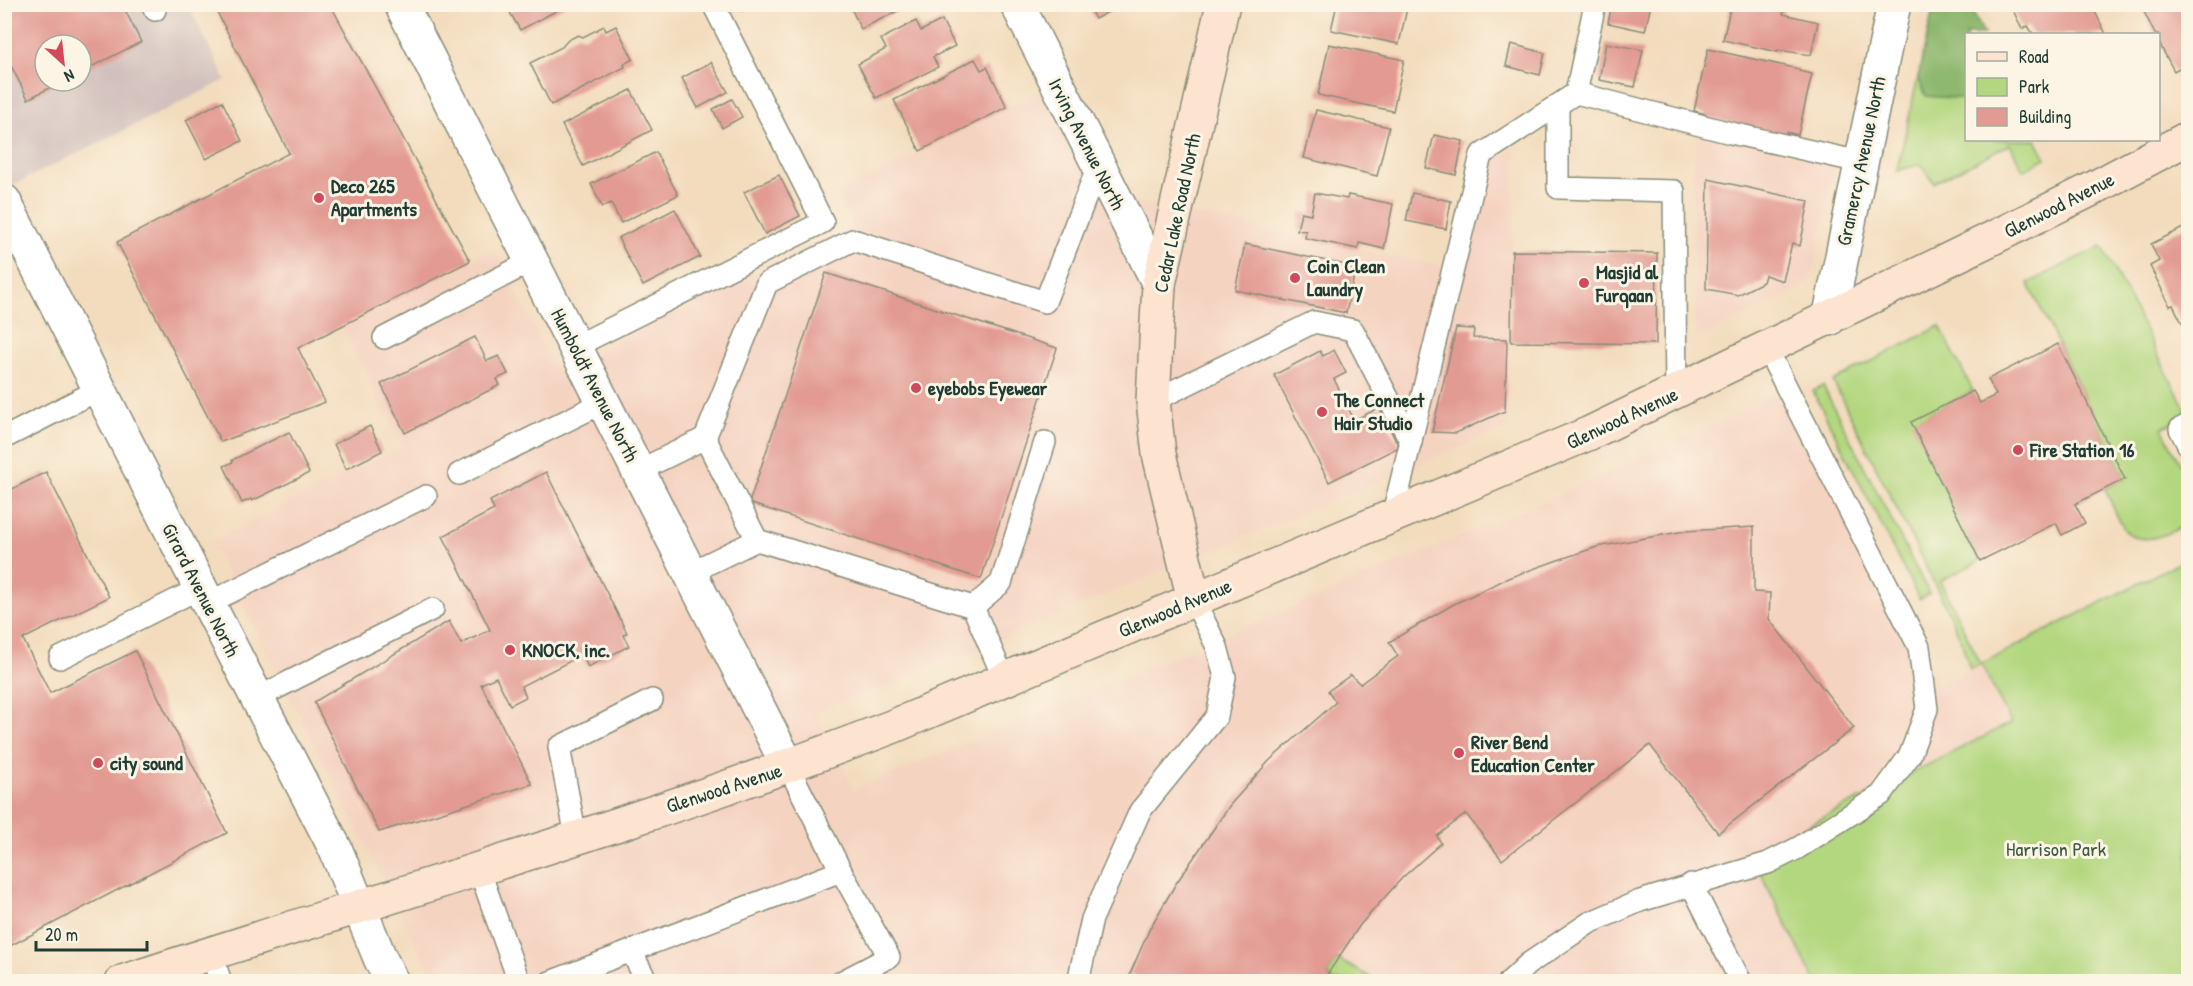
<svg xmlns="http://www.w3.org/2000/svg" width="2193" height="986" font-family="'Patrick Hand',sans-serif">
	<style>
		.built { fill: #f5d3c1 }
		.industrial { fill: #d1c0bc; fill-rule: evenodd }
		.green { fill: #b3d77f; stroke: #698a5a; stroke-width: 1.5 }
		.forest { fill: #8eb86e; stroke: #567a51; stroke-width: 1.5 }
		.building { fill: #e29a92 }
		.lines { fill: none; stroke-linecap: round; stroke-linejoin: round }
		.lane-casing { stroke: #898c78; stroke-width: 24 }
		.street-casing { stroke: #898c78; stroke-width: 36 }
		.secondary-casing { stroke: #898c78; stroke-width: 36 }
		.lane { stroke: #fff; stroke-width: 21 }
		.street { stroke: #fff; stroke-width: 33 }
		.secondary { stroke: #fde4d1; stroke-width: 33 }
		.poi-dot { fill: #d1495b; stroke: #fcf5e5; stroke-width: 2 }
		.labels { text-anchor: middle; stroke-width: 6; stroke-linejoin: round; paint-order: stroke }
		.street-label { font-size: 20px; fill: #1f3d34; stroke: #fcf5e5 }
		.poi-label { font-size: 20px; font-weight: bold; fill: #1f3d34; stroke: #fcf5e5; text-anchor: start }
		.park-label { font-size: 20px; fill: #3d5c43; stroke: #fcf5e5 }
	</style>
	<rect width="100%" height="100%" fill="#fcf5e5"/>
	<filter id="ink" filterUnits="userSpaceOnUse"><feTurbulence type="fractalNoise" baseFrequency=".0167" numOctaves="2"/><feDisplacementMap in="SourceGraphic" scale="12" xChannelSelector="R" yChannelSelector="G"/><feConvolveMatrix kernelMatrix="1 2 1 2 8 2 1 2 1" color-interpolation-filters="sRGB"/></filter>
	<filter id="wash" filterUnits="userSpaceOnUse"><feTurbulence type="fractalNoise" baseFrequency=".008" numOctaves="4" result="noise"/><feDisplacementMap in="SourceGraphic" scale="24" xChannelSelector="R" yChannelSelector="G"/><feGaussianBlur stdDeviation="1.35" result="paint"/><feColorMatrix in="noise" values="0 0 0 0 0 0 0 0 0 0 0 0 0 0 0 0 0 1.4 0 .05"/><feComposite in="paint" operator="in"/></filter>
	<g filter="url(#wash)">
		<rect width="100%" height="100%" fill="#f3dcbd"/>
		<g class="built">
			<path d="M1040 91 1094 193 1467 272 1488 176 1495 161 1515 145 1508 427 950 660 816 712 854 789 1151 667 1558 495 1712 425 1787 388 1938 685 1981 664 2011 723 1752 854 1815 981H435L211 542 402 446 342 326 494 249 557 372 853 225 837 194Z"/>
			<path d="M1697 132 1836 164 1812 277 1806 285 1696 340 1692 175Z"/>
		</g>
		<path class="industrial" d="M5 5H188L226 80 5 189ZM45 45H81V81H45Z"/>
		<g class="green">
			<path d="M1918 77 1926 96 1966 99V140H2036L2046 158 2023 170 2010 144 1934 183 1921 164 1897 171Z"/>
			<path d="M2102 246 2188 414 2162 428 2188 480V524C2172 531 2143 549 2126 531 2118 522 2111 500 2105 489L2125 479 2028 283Z"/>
			<path d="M1940 326 1973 391 1912 422 1980 561 1940 581 1981 664 2188 558V981H1815L1751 854 2011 723 1981 664 1970 669 1961 640 1943 601 1833 381Z"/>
			<path d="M1823 386 1929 594 1919 599 1813 391Z"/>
			<path d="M1337 959 1377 981H1332L1327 975Z"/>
		</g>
		<path class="forest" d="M1934 5H1969L1984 34H1966V99L1926 96 1918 77Z"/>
		<g id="blocks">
			<g class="building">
				<path d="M19 4H122L141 42 81 72V45H45V81H63L28 99 4 52V12Z"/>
				<path d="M213 4H330L470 261 298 348 325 402 221 442 117 242 289 153Z"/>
				<path d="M515 4H569L520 30 509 11 516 8Z"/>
				<path d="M739 4H754L742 11Z"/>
				<path d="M849 4H912L861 29Z"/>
				<path d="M1087 4H1123L1095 19Z"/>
				<path d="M1337 4H1408L1399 44 1331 30Z"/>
				<path d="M1612 4H1651L1645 31 1608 23Z"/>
				<path d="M1731 4H1765L1785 9 1783 14 1818 22 1811 55 1778 50V52L1723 40Z"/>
				<path d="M2010 4H2091L2106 34H2033L2028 26 2022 29Z"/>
				<path d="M2140 4H2188V63L2174 71 2158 41V34H2155Z"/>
				<path d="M942 20 955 46 933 57 938 67 876 98 858 64 886 49 881 39 916 21 921 31Z"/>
				<path d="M604 26 606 31 616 26 633 59 624 64 625 67 551 105 530 63 562 47 568 40 578 35 583 37Z"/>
				<path d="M1606 43 1643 50 1635 87 1599 80Z"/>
				<path d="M1329 44 1404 60 1393 111 1318 95Z"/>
				<path d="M1511 44 1545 53 1540 75 1506 66Z"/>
				<path d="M1708 49 1799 69V71L1812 74 1798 135 1786 132 1785 135 1705 117 1706 114 1694 111Z"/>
				<path d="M975 59 981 70 987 67 1007 107 920 151 894 100Z"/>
				<path d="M711 62 728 92 698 108 682 78Z"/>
				<path d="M631 90 652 130 583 166 562 125Z"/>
				<path d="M732 99 742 117 722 128 713 109Z"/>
				<path d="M222 101 242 141 206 159 186 120Z"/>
				<path d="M1316 110 1389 127 1377 176 1304 158Z"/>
				<path d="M1434 135 1463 141 1456 175 1426 168Z"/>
				<path d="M656 152 678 195 621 223 611 203 602 207 591 184Z"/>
				<path d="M779 175 800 216 765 234 744 192Z"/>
				<path d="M1708 179 1809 201 1800 246 1792 243 1783 281 1765 275 1763 282 1738 295 1706 289Z"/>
				<path d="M1315 193 1347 199 1348 195 1393 204 1384 249 1359 243 1358 249 1305 238 1306 231 1297 230 1301 212 1311 214Z"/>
				<path d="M1412 193 1451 201 1446 229 1406 221Z"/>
				<path d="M675 209 700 257 643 286 618 238Z"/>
				<path d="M2185 227 2188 234V325L2184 327 2173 305 2170 306 2150 266 2159 261 2151 244Z"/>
				<path d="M1245 244 1356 267 1346 313 1235 290Z"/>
				<path d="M1512 251 1657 253 1656 344 1511 342Z"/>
				<path d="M826 273 1057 348 981 579 749 503Z"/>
				<path d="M1456 328 1474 329 1473 338 1507 339 1505 411 1456 433 1432 432Z"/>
				<path d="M475 337 487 361 499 356 508 374 497 379 500 385 405 433 381 384Z"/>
				<path d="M2058 344 2125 479 2075 504 2085 523 2062 535 2056 523 1980 561 1911 422 1973 391 1980 403 1996 395 1988 379Z"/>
				<path d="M1334 350 1346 373 1334 379 1354 420 1379 408 1399 447 1329 482 1274 375 1320 351 1323 356Z"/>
				<path d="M370 426 382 451 346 469 334 444Z"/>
				<path d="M289 432 309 473 252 501 251 499 242 503 224 466 233 462 232 460Z"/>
				<path d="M46 472 109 597 23 639 50 693 135 651 227 833 4 949V493Z"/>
				<path d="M546 472 627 633 623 635 629 646 588 667 582 655 521 686 526 697 510 705 496 677 481 684 532 784 379 832 314 702 449 621 461 644 490 630 443 536 494 510 490 501Z"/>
				<path d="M1754 527V592L1770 593 1769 619 1854 728 1718 833 1650 745 1502 860 1466 814 1437 836 1441 843 1403 877 1360 925 1327 975 1332 982H1146L1130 974 1150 928 1175 885 1230 805 1269 761 1336 702 1328 691 1351 675 1360 684 1398 656 1389 642 1452 605 1508 578 1558 560 1597 547 1640 539 1685 531Z"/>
			</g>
		</g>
	</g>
	<g filter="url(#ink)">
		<use href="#blocks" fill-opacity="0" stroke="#898c78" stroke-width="1.5"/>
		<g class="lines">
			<defs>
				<g id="lane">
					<path d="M152 4 155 10"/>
					<path d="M1576 93 1731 133 1860 162"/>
					<path d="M1558 105V188L1674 191 1676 393"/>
					<path d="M384 338 532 261"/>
					<path d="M576 346 823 222 713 4"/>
					<path d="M1153 401 1314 322 1353 330 1411 442"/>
					<path d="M2188 425 2180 429 2188 445"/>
					<path d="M4 438 100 389"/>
					<path d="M705 438 767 283 853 240 1045 302 1098 166"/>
					<path d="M638 471 705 438 757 540"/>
					<path d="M459 474 604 402"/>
					<path d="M1392 518 1481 155 1576 93 1595 4"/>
					<path d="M689 573 757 540 973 607 1004 679"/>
					<path d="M208 603 426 496"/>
					<path d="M973 607 1001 583 1045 442"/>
					<path d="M60 658 200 588"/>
					<path d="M257 698 433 609"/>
					<path d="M576 837 559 747 652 700"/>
					<path d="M479 869 519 982"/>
					<path d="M1691 884 1741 982"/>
					<path d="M631 951 647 982"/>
					<path d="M211 953 221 982"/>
					<path d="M550 982 841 871 788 766"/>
					<path d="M841 982 889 957 841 871"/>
					<path d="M1078 982 1092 919 1140 811 1217 716 1225 677 1217 647 1194 600"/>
					<path d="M1509 982 1528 964 1589 923 1640 901 1768 863 1798 848 1881 795 1910 755 1927 709 1919 647 1767 349"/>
				</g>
				<g id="street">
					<path d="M401 4 788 766"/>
					<path d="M1017 4 1159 284"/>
					<path d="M4 201 208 603 335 848 380 958 392 982"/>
					<path d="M1829 319 1894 4"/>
				</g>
				<g id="secondary">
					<path d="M1194 600 1159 454 1153 401 1159 284 1223 4"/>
					<path d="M122 982C380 898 641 824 894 726L1590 433 1956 256 2088 191 2188 138"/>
				</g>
			</defs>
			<use href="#lane" class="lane-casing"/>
			<use href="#street" class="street-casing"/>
			<use href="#secondary" class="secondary-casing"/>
			<use href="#lane" class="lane"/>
			<use href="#street" class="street"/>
			<use href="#secondary" class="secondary"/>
		</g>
	</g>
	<g class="poi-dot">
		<circle cx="319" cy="198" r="6"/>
		<circle cx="1295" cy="278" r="6"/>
		<circle cx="1584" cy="283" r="6"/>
		<circle cx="916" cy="388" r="6"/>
		<circle cx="1322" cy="412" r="6"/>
		<circle cx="2018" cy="450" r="6"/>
		<circle cx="510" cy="650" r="6"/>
		<circle cx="1459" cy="753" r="6"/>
		<circle cx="98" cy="763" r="6"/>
	</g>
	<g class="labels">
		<g class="street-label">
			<text transform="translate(1087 144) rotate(63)" y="7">Irving Avenue North</text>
			<text transform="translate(1861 161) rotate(-78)" y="7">Gramercy Avenue North</text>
			<text transform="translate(2059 205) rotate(-27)" y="7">Glenwood Avenue</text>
			<text transform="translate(1177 213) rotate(-78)" y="7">Cedar Lake Road North</text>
			<text transform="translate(595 385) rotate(63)" y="7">Humboldt Avenue North</text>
			<text transform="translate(1622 418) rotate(-25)" y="7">Glenwood Avenue</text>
			<text transform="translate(201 590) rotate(63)" y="7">Girard Avenue North</text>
			<text transform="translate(1175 608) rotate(-23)" y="7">Glenwood Avenue</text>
			<text transform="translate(724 788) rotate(-18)" y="7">Glenwood Avenue</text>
		</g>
		<g class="poi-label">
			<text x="331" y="193">Deco 265<tspan x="331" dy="23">Apartments</tspan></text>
			<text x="1307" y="273">Coin Clean<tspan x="1307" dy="23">Laundry</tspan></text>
			<text x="1596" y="279">Masjid al<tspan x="1596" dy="23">Furqaan</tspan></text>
			<text x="928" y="395">eyebobs Eyewear</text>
			<text x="1334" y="407">The Connect<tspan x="1334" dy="23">Hair Studio</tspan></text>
			<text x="2030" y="457">Fire Station 16</text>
			<text x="522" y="657">KNOCK, inc.</text>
			<text x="1471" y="749">River Bend<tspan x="1471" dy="23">Education Center</tspan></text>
			<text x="110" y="770">city sound</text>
		</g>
		<g class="park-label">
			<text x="2056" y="856">Harrison Park</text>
		</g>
	</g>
	<rect width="2193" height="986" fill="none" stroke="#fcf5e5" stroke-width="24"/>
	<rect x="1965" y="33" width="195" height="108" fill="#fcf5e5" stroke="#a4ab9e" stroke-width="1.5"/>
	<rect x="1977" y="52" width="30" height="9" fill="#fde4d1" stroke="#a4ab9e" stroke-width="1.5"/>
	<text x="2019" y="63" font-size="18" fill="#1f3d34">Road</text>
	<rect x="1977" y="78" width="30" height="18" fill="#b3d77f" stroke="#a4ab9e" stroke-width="1.5"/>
	<text x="2019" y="93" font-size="18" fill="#1f3d34">Park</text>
	<rect x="1977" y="108" width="30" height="18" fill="#e29a92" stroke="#a4ab9e" stroke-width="1.5"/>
	<text x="2019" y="123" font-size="18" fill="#1f3d34">Building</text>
	<g transform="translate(63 63) rotate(153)"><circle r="28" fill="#fcf5e5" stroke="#a4ab9e" stroke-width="1.5"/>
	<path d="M0-4.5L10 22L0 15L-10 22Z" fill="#d1495b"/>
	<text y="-9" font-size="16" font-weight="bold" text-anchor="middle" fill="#1f3d34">N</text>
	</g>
	<path d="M36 941v9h111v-9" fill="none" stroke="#1f3d34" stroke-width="3"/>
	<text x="45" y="941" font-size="18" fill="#1f3d34" stroke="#fcf5e5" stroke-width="4.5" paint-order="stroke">20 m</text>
</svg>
